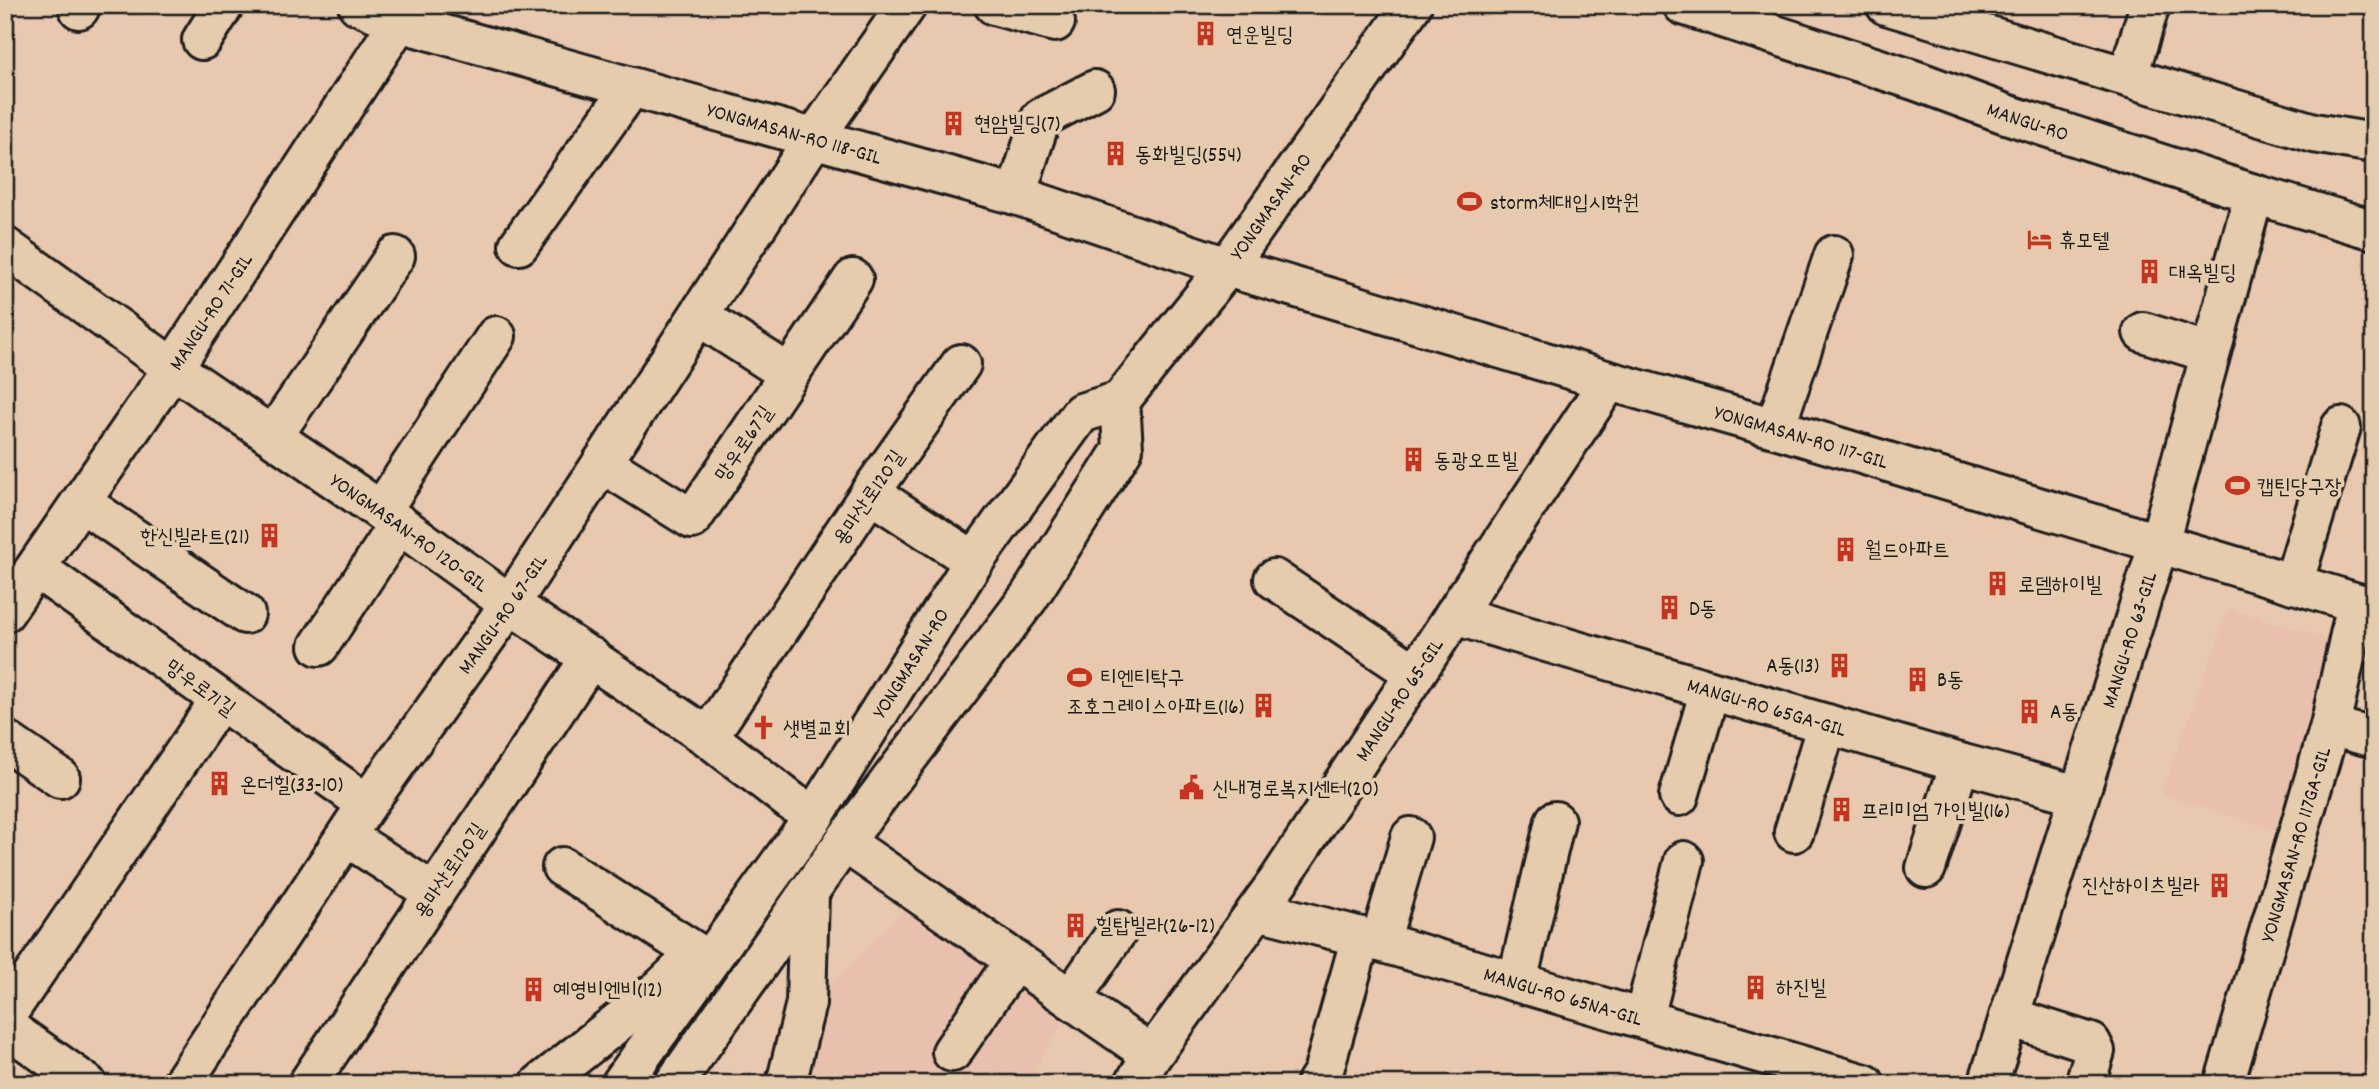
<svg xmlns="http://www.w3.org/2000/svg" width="2379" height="1089" font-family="Dekko,'Poor Story',sans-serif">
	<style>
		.built { fill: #e8c0ad }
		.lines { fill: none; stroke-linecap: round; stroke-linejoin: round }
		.minor-casing { stroke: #1c1c1c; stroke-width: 44 }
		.major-casing { stroke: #1c1c1c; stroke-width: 44 }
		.minor { stroke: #e5ccad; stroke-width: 38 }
		.major { stroke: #e5ccad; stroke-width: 38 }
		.labels { text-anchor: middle; stroke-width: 7; stroke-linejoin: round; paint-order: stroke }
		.poi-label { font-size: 21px; fill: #1c1c1c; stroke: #e5ccad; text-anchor: start }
		.street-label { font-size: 21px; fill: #1c1c1c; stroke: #e5ccad }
	</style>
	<rect width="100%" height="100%" fill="#e8c8ae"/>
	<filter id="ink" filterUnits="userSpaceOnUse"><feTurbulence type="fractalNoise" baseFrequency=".0143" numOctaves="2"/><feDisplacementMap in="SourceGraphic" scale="14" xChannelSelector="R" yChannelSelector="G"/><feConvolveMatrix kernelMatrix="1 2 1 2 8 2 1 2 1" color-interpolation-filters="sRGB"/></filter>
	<g filter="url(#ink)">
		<g class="built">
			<path d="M2229 609 2339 642 2285 833 2162 794Z"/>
			<path d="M907 908 1065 1018 1033 1070 1052 1084H804L829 986Z"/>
		</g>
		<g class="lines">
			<defs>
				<g id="minor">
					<path id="s1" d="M358 5 399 22 1016 195 1227 267 1609 381 1775 428 2374 608"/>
					<path d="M994 5 1055 22"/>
					<path d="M79 9 81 5"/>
					<path d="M202 40 224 5"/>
					<path d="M2128 76 2150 5"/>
					<path d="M1016 195 1041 118 1095 90"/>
					<path d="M519 245 631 88"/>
					<path id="s2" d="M5 247 173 368 381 511 510 604 708 737 792 802 814 816"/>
					<path d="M699 316 789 374"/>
					<path d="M2143 332 2210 353"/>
					<path d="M1775 428 1834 255"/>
					<path d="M273 436 395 256"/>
					<path d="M602 463 692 519 853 279"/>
					<path d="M870 493 974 561"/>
					<path d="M81 502 245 614"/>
					<path d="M381 511 496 336"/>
					<path d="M36 568 367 804"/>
					<path d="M1274 579 1414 673"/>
					<path d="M2293 584 2341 427"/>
					<path id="s3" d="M5 612 173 368 399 22 407 5"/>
					<path id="s4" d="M1454 615 1960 763 2078 795"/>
					<path d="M319 646 399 524"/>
					<path d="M2330 726 2374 738"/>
					<path d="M708 737 870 493 961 364"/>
					<path d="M5 740 60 778"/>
					<path d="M1679 796 1710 690"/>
					<path d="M1794 832 1827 724"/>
					<path d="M347 837 434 893"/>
					<path d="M844 842 1152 1055"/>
					<path d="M562 867 697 953"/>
					<path d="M1926 868 1960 763"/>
					<path id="s5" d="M1258 910 1380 942 1865 1084"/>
					<path d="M1380 942 1411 837"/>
					<path d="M1517 982 1555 821"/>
					<path d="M1071 999 1118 930"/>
					<path d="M5 1017 220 700"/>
					<path d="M2009 1017 2091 1043 2095 1051 2085 1084"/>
					<path d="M1644 1018 1684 861"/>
					<path d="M5 1026 87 1084"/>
					<path d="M952 1052 1015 960"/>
					<path id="s6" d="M182 1084 367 804 510 604 815 137 907 5"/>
					<path d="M308 1084 591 657"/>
					<path id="s7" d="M1134 1084 1152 1055 1279 880 1609 381"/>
					<path d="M1316 1084 1323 1073 1361 937"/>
					<path id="s8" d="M1988 1084 2159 543 2254 194"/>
					<path id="s9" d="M2224 1084 2330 726 2357 603"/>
				</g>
				<g id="major">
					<path id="s10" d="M1683 5 1917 81 2006 114 2254 194 2374 230"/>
					<path d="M1886 5 2314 133 2374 143"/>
					<path d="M540 1084 662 987 690 960"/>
					<path id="s11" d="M621 1084 814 816 974 561 1081 413 1120 401 1227 267 1412 5"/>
					<path d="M674 1084 844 842 1029 597 1123 449 1120 401"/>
					<path d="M786 1084 806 1003 809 893"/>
				</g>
			</defs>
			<use href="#minor" class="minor-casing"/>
			<use href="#major" class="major-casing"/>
			<use href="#minor" class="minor"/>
			<use href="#major" class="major"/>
		</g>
	</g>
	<defs>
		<symbol id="building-bare" viewBox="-9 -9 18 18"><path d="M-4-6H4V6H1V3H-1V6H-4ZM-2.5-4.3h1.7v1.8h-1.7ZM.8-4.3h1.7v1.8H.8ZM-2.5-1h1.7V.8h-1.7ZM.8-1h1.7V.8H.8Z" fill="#c8321e" stroke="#e5ccad" stroke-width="2.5" paint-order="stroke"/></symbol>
		<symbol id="stadium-bare" viewBox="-9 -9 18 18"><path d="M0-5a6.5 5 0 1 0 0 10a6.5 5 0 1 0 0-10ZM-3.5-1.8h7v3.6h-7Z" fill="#c8321e" stroke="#e5ccad" stroke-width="2.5" paint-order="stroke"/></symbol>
		<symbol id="hotel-bare" viewBox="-9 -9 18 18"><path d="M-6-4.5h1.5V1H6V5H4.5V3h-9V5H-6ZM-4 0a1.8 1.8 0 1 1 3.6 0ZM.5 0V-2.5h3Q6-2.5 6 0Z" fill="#c8321e" stroke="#e5ccad" stroke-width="2.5" paint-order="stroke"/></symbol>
		<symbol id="church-bare" viewBox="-9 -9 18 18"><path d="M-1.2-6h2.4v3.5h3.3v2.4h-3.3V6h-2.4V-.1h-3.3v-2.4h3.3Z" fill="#c8321e" stroke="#e5ccad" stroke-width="2.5" paint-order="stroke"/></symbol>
		<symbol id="civic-bare" viewBox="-9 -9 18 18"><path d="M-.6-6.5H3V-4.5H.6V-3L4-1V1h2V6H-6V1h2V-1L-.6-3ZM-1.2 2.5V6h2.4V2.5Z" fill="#c8321e" stroke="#e5ccad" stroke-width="2.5" paint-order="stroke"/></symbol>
	</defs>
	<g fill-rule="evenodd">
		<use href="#building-bare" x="1188" y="16" width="35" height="35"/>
		<use href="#building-bare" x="936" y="106" width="35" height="35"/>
		<use href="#building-bare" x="1098" y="136" width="35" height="35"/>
		<use href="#stadium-bare" x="1452" y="184" width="35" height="35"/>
		<use href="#hotel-bare" x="2022" y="222" width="35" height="35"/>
		<use href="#building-bare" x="2132" y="254" width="35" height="35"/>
		<use href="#building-bare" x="1396" y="442" width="35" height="35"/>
		<use href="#stadium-bare" x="2220" y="468" width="35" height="35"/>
		<use href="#building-bare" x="252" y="518" width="35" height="35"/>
		<use href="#building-bare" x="1828" y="532" width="35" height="35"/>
		<use href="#building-bare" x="1980" y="566" width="35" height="35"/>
		<use href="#building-bare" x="1652" y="590" width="35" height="35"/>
		<use href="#building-bare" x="1822" y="648" width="35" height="35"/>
		<use href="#stadium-bare" x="1062" y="660" width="35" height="35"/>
		<use href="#building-bare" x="1900" y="662" width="35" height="35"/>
		<use href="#building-bare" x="1246" y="688" width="35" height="35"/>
		<use href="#building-bare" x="2012" y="694" width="35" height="35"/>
		<use href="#church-bare" x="746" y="710" width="35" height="35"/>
		<use href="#building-bare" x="202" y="766" width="35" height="35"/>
		<use href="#civic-bare" x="1174" y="770" width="35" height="35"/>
		<use href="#building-bare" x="1824" y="792" width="35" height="35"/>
		<use href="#building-bare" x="2202" y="868" width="35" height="35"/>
		<use href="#building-bare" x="1058" y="908" width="35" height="35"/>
		<use href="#building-bare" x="1738" y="970" width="35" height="35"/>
		<use href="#building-bare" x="516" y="972" width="35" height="35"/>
	</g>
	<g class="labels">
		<g class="poi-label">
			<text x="1226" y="41">연운빌딩</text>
			<text x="974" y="130">현암빌딩(7)</text>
			<text x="1135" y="161">동화빌딩(554)</text>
			<text x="1490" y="209">storm체대입시학원</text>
			<text x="2059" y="247">휴모텔</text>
			<text x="2169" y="279">대옥빌딩</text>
			<text x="1434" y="467">동광오뜨빌</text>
			<text x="2257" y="493">캡틴당구장</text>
			<text x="249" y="543" text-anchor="end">한신빌라트(21)</text>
			<text x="1865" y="556">월드아파트</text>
			<text x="2018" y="591">로뎀하이빌</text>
			<text x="1689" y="615">D동</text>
			<text x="1819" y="672" text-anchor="end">A동(13)</text>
			<text x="1100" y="684">티엔티탁구</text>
			<text x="1937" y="686">B동</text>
			<text x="1244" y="713" text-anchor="end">조호그레이스아파트(16)</text>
			<text x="2050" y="718">A동</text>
			<text x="783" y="735">샛별교회</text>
			<text x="240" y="791">온더힐(33-10)</text>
			<text x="1212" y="795">신내경로복지센터(20)</text>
			<text x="1861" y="817">프리미엄 가인빌(16)</text>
			<text x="2200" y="892" text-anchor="end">진산하이츠빌라</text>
			<text x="1096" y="932">힐탑빌라(26-12)</text>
			<text x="1776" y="994">하진빌</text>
			<text x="553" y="996">예영비엔비(12)</text>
		</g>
		<g class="street-label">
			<text dy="7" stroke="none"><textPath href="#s10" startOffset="364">MANGU-RO</textPath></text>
			<text dy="7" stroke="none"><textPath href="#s1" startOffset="455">YONGMASAN-RO 118-GIL</textPath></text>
			<text dy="7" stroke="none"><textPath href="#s11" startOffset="1101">YONGMASAN-RO</textPath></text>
			<text dy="7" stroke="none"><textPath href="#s3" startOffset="364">MANGU-RO 71-GIL</textPath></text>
			<text dy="7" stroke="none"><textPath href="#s1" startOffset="1507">YONGMASAN-RO 117-GIL</textPath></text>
			<text transform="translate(743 443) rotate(-56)" y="7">망우로67길</text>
			<text transform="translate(868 497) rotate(-56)" y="7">용마산로120길</text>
			<text dy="7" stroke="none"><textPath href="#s2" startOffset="495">YONGMASAN-RO 120-GIL</textPath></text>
			<text dy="7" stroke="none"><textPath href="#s6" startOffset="569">MANGU-RO 67-GIL</textPath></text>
			<text dy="7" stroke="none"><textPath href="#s8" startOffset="466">MANGU-RO 63-GIL</textPath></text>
			<text dy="7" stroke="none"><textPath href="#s11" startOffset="511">YONGMASAN-RO</textPath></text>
			<text transform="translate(201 687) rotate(36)" y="7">망우로71길</text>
			<text dy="7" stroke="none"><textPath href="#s7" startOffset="467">MANGU-RO 65-GIL</textPath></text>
			<text dy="7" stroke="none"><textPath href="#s4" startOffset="326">MANGU-RO 65GA-GIL</textPath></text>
			<text dy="7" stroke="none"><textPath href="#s9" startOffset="250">YONGMASAN-RO 117GA-GIL</textPath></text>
			<text transform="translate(449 870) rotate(-56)" y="7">용마산로120길</text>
			<text dy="7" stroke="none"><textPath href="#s5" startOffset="317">MANGU-RO 65NA-GIL</textPath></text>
		</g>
	</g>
	<rect width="2379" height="1089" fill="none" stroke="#e5ccad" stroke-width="28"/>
	<rect x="14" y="14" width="2351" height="1061" fill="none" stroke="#1c1c1c" stroke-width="2.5" filter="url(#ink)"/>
</svg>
